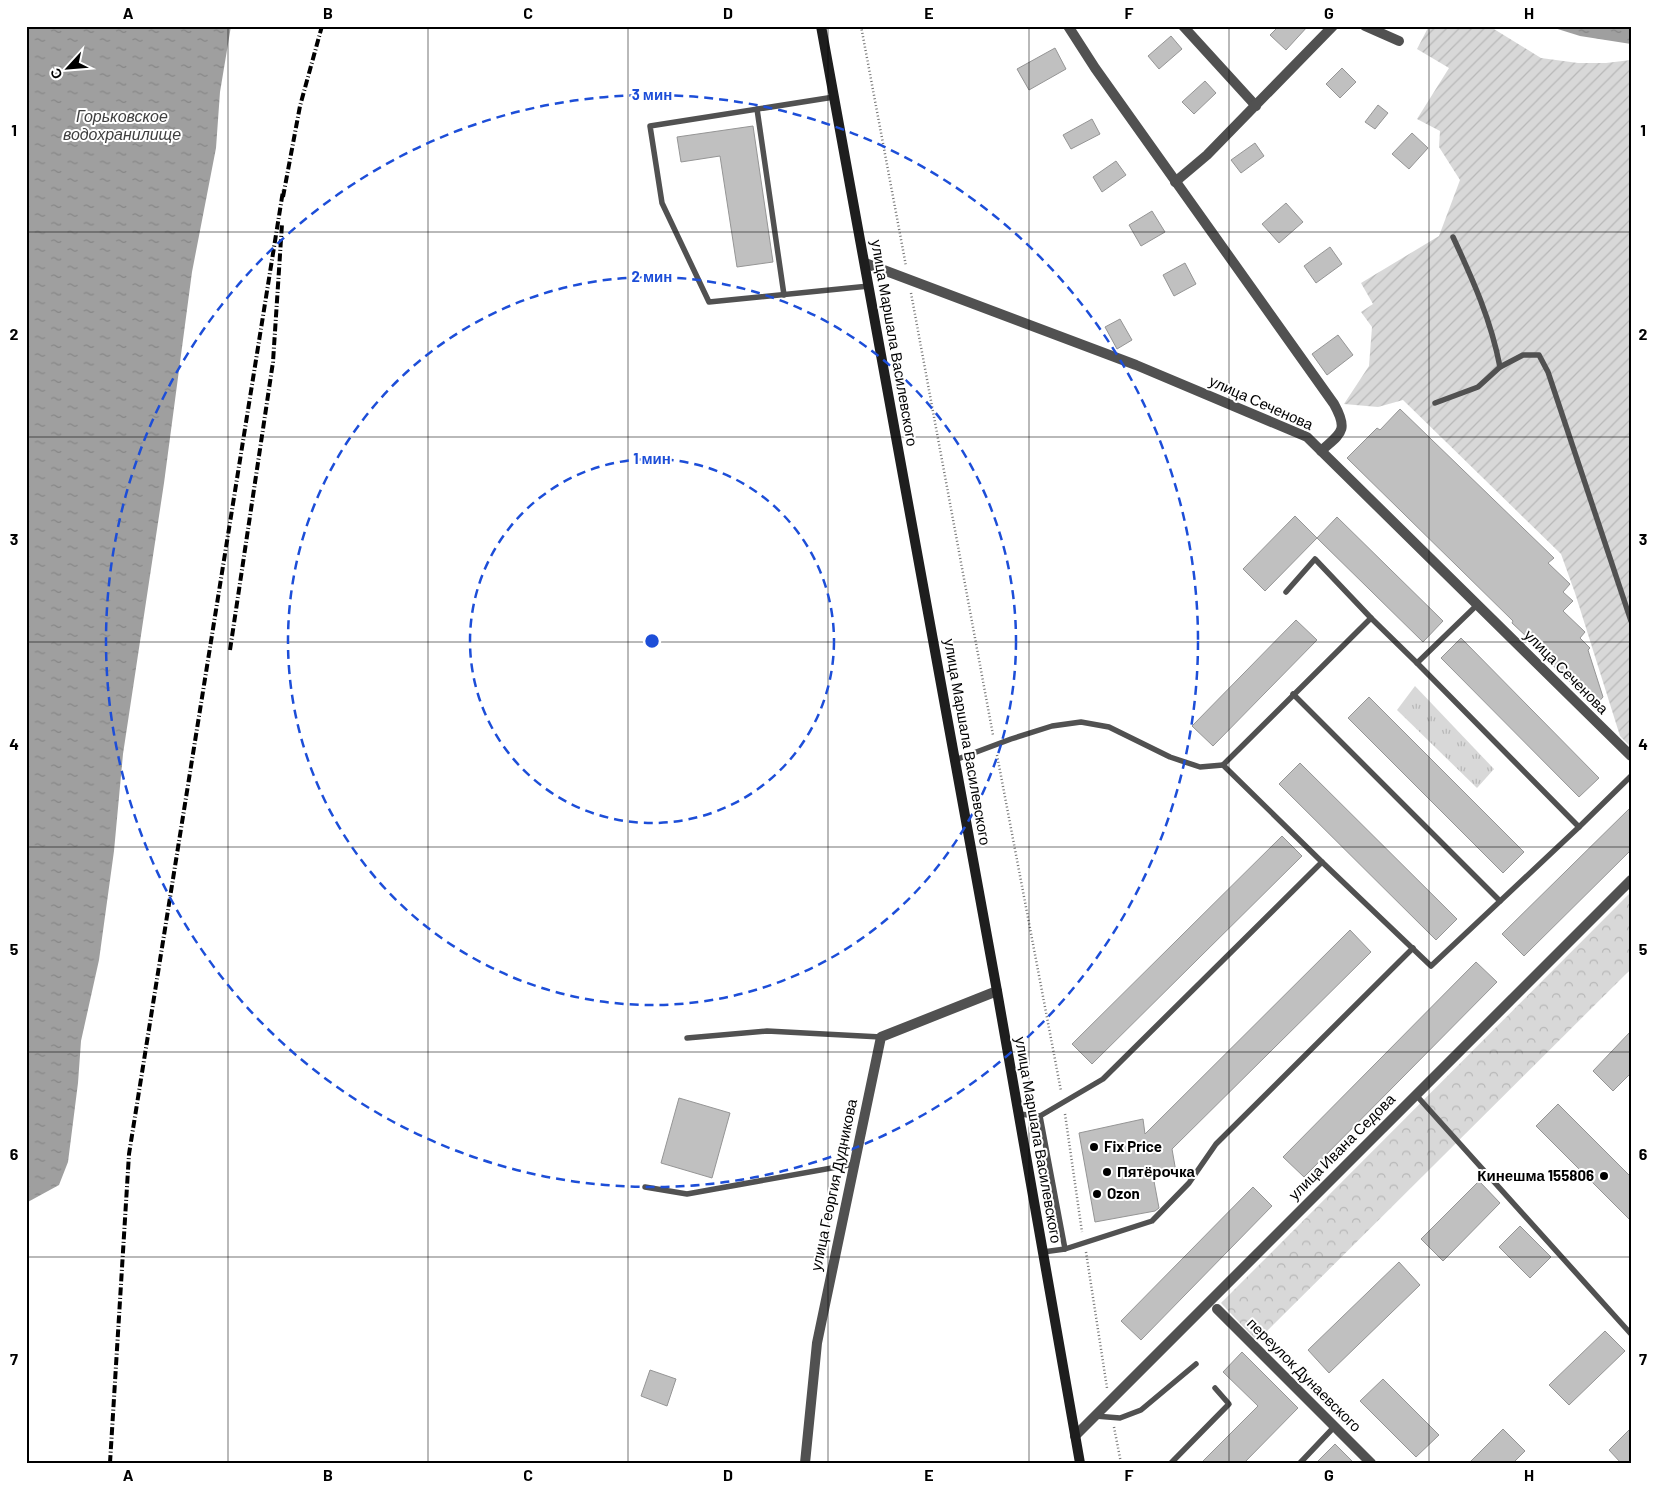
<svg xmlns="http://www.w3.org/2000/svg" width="1657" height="1489" font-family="Barlow,sans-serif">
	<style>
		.forest { fill: url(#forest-crowns) }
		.park { fill: url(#park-tufts) }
		.garden { fill: url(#garden-furrows) }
		.water { fill: url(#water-ripples) }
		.building { fill: #c0c0c0; stroke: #959595 }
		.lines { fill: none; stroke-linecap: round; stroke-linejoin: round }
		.path { stroke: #737373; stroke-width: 2.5; stroke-dasharray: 1 2.5; stroke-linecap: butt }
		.lane { stroke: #515151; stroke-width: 5.5 }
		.street { stroke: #515151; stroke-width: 10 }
		.secondary { stroke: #1e1e1e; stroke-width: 10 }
		.rail { stroke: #000; stroke-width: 4; stroke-dasharray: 8 2.5 1 2.5; stroke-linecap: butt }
		.grid { fill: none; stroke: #000; stroke-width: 1; stroke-opacity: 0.55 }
		.ring { fill: none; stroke: #1d4ed8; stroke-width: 2.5; stroke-dasharray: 9 6 }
		.poi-dot { fill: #000; stroke: #fff; stroke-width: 2 }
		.labels { text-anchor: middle; stroke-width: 4; stroke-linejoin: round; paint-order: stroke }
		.street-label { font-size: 15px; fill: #000; stroke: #fff }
		.poi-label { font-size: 15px; font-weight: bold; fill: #000; stroke: #fff; text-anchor: start }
		.water-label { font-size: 16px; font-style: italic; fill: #404040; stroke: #fff }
		.centre { fill: #1d4ed8; stroke: #fff; stroke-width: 2.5 }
		.ring-label { font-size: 15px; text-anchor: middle; font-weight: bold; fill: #1d4ed8; stroke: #fff; stroke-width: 4; stroke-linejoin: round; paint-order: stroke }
		.neatline { fill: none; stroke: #000; stroke-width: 2 }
		.grid-label { font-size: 16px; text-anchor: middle; font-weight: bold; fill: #000 }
	</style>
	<defs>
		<pattern id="forest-crowns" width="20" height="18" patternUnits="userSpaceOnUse" patternTransform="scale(1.25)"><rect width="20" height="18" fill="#d8d8d8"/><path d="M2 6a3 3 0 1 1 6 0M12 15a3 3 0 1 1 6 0" fill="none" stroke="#b8b8b8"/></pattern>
		<pattern id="park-tufts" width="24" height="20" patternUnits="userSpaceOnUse" patternTransform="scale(1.25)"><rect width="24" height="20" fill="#d8d8d8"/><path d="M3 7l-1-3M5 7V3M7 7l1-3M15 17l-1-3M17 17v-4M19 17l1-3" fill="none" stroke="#b8b8b8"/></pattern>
		<pattern id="garden-furrows" width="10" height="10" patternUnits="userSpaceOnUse" patternTransform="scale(1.25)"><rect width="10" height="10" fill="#d8d8d8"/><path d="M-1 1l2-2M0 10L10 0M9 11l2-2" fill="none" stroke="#b8b8b8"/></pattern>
		<pattern id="water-ripples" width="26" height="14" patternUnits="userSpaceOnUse" patternTransform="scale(1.25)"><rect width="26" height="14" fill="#9f9f9f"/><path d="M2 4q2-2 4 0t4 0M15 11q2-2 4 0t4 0" fill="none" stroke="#878787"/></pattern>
	</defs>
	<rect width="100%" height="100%" fill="#fff"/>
	<path class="forest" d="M1631 892V969L1257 1341 1221 1303Z"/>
	<path class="park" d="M1415 686 1494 769 1477 788 1397 710Z"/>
	<path class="garden" d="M1429 26H1489L1541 58 1578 63H1606L1631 60V747L1620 736 1575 593 1561 554 1403 400 1378 407 1344 404 1369 366 1372 327 1361 312 1373 304 1361 283 1439 236 1460 180 1439 147 1440 131 1417 119 1449 68 1417 49Z"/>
	<g class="water">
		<path d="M26 26H231L220 92 216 148 192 272 164 483 123 754 114 851 99 960 81 1041 78 1083 68 1162 59 1185 26 1203Z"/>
		<path d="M1548 26H1631V44L1580 36Z"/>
	</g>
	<g class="building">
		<path d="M1279 26H1308L1286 50 1270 35Z"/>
		<path d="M1171 36 1182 49 1159 69 1148 56Z"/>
		<path d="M1055 48 1066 69 1029 90 1017 69Z"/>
		<path d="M1342 68 1356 82 1340 98 1326 84Z"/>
		<path d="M1205 81 1216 93 1194 114 1182 102Z"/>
		<path d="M1378 105 1388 113 1375 129 1365 122Z"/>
		<path d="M1092 119 1100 134 1071 149 1063 135Z"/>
		<path d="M753 126 773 262 737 267 720 156 681 162 677 137Z"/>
		<path d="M1412 133 1428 148 1409 169 1392 154Z"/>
		<path d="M1255 143 1264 156 1241 173 1231 160Z"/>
		<path d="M1116 161 1126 175 1102 192 1093 177Z"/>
		<path d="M1286 203 1303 222 1279 243 1262 224Z"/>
		<path d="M1152 211 1165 232 1141 246 1129 225Z"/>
		<path d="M1330 247 1342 264 1316 283 1304 266Z"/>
		<path d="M1185 263 1196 284 1174 296 1163 275Z"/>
		<path d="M1120 319 1132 340 1117 349 1105 327Z"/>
		<path d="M1338 335 1353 355 1327 375 1312 354Z"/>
		<path d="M1400 409 1554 558 1548 563 1570 584 1563 592 1573 601 1563 611 1585 632 1580 638 1590 648 1588 650 1603 697 1595 706 1543 656 1545 654 1512 623 1513 621 1347 458 1377 428 1380 430Z"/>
		<path d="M1295 516 1317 538 1265 591 1243 569Z"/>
		<path d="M1337 517 1443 621 1423 642 1317 538Z"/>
		<path d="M1296 620 1317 640 1213 746 1192 726Z"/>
		<path d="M1461 638 1599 778 1579 797 1441 658Z"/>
		<path d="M1369 697 1524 852 1503 873 1348 718Z"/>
		<path d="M1300 763 1457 919 1436 940 1279 784Z"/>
		<path d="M1631 807V850L1524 956 1502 934Z"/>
		<path d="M1282 836 1302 856 1092 1064 1072 1044Z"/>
		<path d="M1350 930 1371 952 1172 1149 1176 1172 1153 1176 1159 1208 1155 1211 1095 1222 1079 1133 1143 1119 1145 1134Z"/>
		<path d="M1476 962 1497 982 1304 1177 1283 1157Z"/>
		<path d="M1631 1031V1073L1613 1091 1593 1071Z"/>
		<path d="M679 1098 730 1113 712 1178 661 1163Z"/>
		<path d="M1558 1104 1631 1177V1221L1536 1126Z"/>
		<path d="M1479 1181 1500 1203 1443 1261 1421 1239Z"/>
		<path d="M1253 1187 1272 1206 1141 1340 1121 1321Z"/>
		<path d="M1520 1226 1551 1257 1530 1278 1499 1247Z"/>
		<path d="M1399 1262 1420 1285 1329 1373 1308 1350Z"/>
		<path d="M1605 1331 1625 1351 1569 1405 1549 1385Z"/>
		<path d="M1242 1352 1298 1408 1244 1463H1201L1258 1406 1223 1372Z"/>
		<path d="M650 1370 676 1379 667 1406 641 1396Z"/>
		<path d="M1383 1379 1439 1435 1416 1457 1360 1401Z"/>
		<path d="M1631 1428V1463H1621L1609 1450Z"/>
		<path d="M1503 1429 1525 1451 1513 1463H1469Z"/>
		<path d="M1335 1444 1354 1463H1316Z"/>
	</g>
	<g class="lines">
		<g class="path">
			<path d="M861 26 906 266"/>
			<path d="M911 293 993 735"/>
			<path d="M997 755 1061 1091"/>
			<path d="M1065 1114 1082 1232"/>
			<path d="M1086 1252 1107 1388"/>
			<path d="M1114 1427 1121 1463"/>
		</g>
		<g class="lane">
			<path d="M834 97 650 126 662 203 709 302 869 286"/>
			<path d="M757 109 784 295"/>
			<path d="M1453 237C1473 280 1491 320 1500 367"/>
			<path d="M1435 403 1478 387 1500 367 1523 355H1539L1548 372 1631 621"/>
			<path d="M1286 592 1315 559 1371 618"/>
			<path d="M1417 663 1579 827 1631 776"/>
			<path d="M1293 694 1500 901"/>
			<path d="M955 760 1011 739 1052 726 1081 722 1109 727 1170 757 1200 767 1223 765"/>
			<path d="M1322 862 1431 966 1579 827"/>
			<path d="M687 1038 767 1031 881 1037"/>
			<path d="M1416 1095 1631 1334"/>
			<path d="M1018 1114 1040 1116 1065 1249 1043 1252"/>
			<path d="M1040 1116 1103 1079 1322 862 1223 765 1371 618 1417 663 1477 605"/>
			<path d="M645 1187 687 1194 854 1164"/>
			<path d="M1065 1249 1152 1221 1189 1183 1216 1144 1413 948"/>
			<path d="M1095 1416 1120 1418 1141 1410 1196 1364"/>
			<path d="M1171 1463 1229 1404 1215 1388"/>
			<path d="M1300 1463 1335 1426"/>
		</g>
		<g class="street">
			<path d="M1068 26 1095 68 1334 404C1349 431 1341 433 1321 451"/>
			<path d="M1183 26 1256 106"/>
			<path d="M1365 26 1399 41"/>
			<path d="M1175 182 1207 155 1333 26"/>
			<path d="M865 263 1136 365 1307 437 1631 756"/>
			<path d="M1217 1309 1371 1463"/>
			<path d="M1075 1436 1631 880"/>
			<path d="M805 1463 817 1343 881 1037 997 991"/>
		</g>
		<path class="secondary" d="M821 26 997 991 1080 1463"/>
		<g class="rail">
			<path d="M283 197 300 106 322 26"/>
			<path d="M230 650 273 362 282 224"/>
			<path d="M110 1463 129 1154 283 191"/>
		</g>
	</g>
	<path class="grid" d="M228 26V1463M428 26V1463M628 26V1463M828 26V1463M1029 26V1463M1229 26V1463M1429 26V1463M26 232H1631M26 437H1631M26 642H1631M26 847H1631M26 1052H1631M26 1257H1631"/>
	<g class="ring">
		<circle cx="652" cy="641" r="182"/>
		<circle cx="652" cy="641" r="364"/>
		<circle cx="652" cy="641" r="546"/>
	</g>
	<g class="poi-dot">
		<circle cx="1094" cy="1147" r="5"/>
		<circle cx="1107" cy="1172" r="5"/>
		<circle cx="1604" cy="1176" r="5"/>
		<circle cx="1097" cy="1194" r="5"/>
	</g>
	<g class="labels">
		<g class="street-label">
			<text transform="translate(894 343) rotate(80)" y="5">улица Маршала Василевского</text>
			<text transform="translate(1261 403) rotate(24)" y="5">улица Сеченова</text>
			<text transform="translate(1566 672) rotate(45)" y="5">улица Сеченова</text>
			<text transform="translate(967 742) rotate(80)" y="5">улица Маршала Василевского</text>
			<text transform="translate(1038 1140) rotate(80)" y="5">улица Маршала Василевского</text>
			<text transform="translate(1342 1147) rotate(-45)" y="5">улица Ивана Седова</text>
			<text transform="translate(834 1185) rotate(-78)" y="5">улица Георгия Дудникова</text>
			<text transform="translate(1304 1375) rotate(45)" y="5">переулок Дунаевского</text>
		</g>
		<g class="poi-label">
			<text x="1104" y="1152">Fix Price</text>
			<text x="1117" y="1177">Пятёрочка</text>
			<text x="1594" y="1181" text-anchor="end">Кинешма 155806</text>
			<text x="1107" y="1199">Ozon</text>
		</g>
		<g class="water-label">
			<text x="122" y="122">Горьковское<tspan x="122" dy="18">водохранилище</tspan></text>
		</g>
	</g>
	<circle cx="652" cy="641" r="8" class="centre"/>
	<g class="ring-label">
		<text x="652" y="100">3 мин</text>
		<text x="652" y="282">2 мин</text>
		<text x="652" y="464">1 мин</text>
	</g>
	<rect width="1657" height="1489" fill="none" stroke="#ffffff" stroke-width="55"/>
	<g transform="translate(68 68) rotate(244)" stroke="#ffffff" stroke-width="4" paint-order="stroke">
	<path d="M0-4L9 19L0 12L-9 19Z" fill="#000000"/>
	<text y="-8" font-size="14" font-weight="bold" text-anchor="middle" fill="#000000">С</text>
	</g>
	<rect x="28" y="28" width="1602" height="1434" class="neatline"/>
	<g class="grid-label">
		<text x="128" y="19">A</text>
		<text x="328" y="19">B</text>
		<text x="528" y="19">C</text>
		<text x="728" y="19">D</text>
		<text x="929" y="19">E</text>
		<text x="1129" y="19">F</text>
		<text x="1329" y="19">G</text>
		<text x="1529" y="19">H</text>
		<text x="14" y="136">1</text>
		<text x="1643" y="136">1</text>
		<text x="14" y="340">2</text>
		<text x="1643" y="340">2</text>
		<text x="14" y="545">3</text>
		<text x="1643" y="545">3</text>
		<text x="14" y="750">4</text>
		<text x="1643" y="750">4</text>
		<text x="14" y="955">5</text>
		<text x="1643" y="955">5</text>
		<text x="14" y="1160">6</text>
		<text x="1643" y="1160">6</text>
		<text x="14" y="1365">7</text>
		<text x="1643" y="1365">7</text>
		<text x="128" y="1481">A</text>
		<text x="328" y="1481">B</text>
		<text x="528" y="1481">C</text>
		<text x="728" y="1481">D</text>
		<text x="929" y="1481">E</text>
		<text x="1129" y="1481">F</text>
		<text x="1329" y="1481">G</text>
		<text x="1529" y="1481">H</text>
	</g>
</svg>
